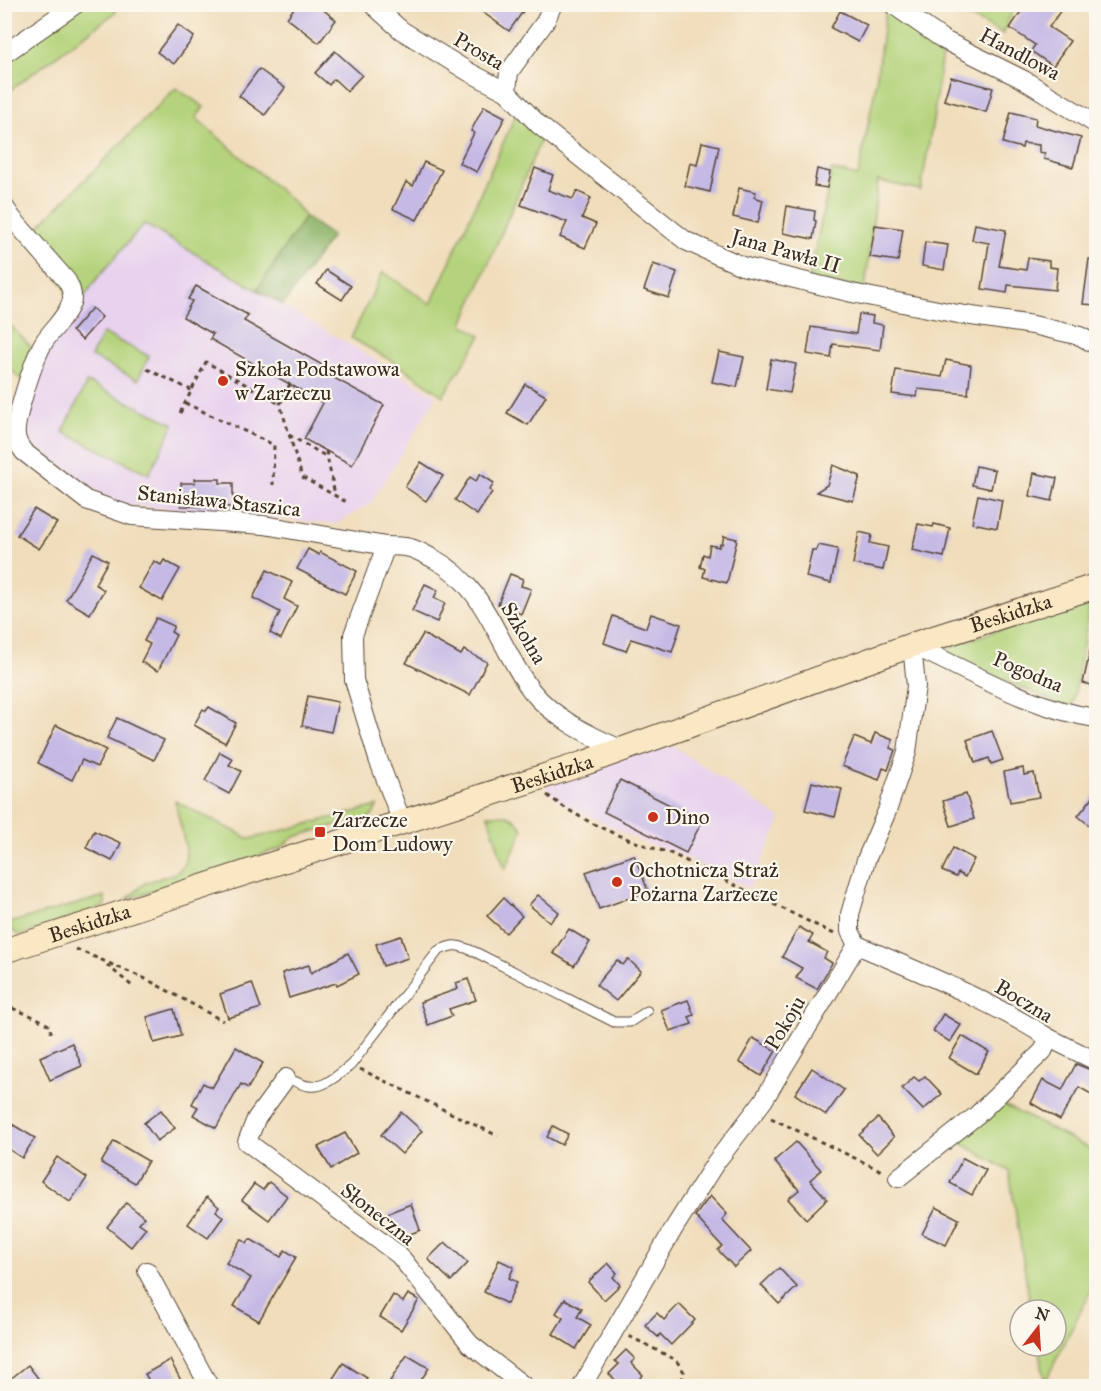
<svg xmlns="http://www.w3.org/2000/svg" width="1101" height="1391" font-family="'IM FELL Great Primer',serif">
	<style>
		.built { fill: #e8d2ee }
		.green { fill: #b4d37b; stroke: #787e4c; stroke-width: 1.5 }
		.forest { fill: #8fb56b; stroke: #657044; stroke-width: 1.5 }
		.building { fill: #c5b9e5 }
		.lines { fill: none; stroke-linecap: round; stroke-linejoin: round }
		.lane-casing { stroke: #564536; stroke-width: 11 }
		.street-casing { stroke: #564536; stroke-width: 20 }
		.secondary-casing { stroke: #564536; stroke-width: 26 }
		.path { stroke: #564536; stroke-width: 3; stroke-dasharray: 4.5 4.5; stroke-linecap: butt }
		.lane { stroke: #fff; stroke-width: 9 }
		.street { stroke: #fff; stroke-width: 18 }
		.secondary { stroke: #fae7c3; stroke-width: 24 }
		.poi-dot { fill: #c8321e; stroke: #fbf7ec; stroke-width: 2 }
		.labels { text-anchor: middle; stroke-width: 4.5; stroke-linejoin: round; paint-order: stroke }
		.street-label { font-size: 21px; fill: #3b2a1e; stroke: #fbf7ec }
		.poi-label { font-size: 21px; fill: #3b2a1e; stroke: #fbf7ec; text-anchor: start }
	</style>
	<rect width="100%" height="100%" fill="#fbf7ec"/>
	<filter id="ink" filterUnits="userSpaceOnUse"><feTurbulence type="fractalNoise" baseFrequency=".0167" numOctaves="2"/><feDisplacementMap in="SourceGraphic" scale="12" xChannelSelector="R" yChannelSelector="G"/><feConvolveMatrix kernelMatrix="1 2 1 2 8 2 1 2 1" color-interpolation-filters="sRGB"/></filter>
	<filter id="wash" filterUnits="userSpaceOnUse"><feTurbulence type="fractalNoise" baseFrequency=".008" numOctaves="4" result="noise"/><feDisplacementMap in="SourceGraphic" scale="24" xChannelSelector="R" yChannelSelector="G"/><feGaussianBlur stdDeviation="1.35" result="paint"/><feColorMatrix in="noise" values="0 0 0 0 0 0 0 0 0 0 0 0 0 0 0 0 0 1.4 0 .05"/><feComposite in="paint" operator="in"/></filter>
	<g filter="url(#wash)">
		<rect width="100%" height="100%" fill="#f0ddbb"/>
		<g class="built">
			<path d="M144 224 437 396 371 503 336 524 116 504 32 444 25 428 38 365 99 276Z"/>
			<path d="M667 742 781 819 749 888 673 851 647 844 561 802 547 790 546 786Z"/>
		</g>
		<g class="green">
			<path d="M85 5H112L116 12 5 94 4 60Z"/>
			<path d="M948 5 1015 4V5L1003 34Z"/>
			<path d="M886 8 943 45 934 114 921 190 878 181 865 289 809 279 832 170 858 176 875 89Z"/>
			<path d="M176 88 204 107 196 118 294 203 305 217 257 290 144 224 99 276 76 308 33 232Z"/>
			<path d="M516 114 542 137 463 324 481 336 443 396 399 365 351 338 383 272 431 304Z"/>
			<path d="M4 319 36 352 23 382 5 363Z"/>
			<path d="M103 333 149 356 138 380 91 357Z"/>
			<path d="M87 382 174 424 149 474 63 432Z"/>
			<path d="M1091 599 1072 710 951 656 948 651 951 646Z"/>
			<path d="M175 801 250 839 377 806 373 815 361 823 350 821 294 837 281 848 126 900 145 883 176 873 185 864 186 849Z"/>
			<path d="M488 815C506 815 513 812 523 830L505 870Z"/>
			<path d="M105 896V906L19 936 5 924Z"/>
			<path d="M1000 1103 1096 1152V1280L1045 1382 1038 1346H1056V1310H1031L1009 1171 956 1140Z"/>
		</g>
		<path class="forest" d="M305 217 332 236 283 305 257 290Z"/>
		<g id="blocks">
			<g class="building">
				<path d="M297 4H316L336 20 319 43 287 18Z"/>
				<path d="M471 4H516L524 10 509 31Z"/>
				<path d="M1026 4H1053L1061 10 1049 27 1070 41 1053 66 1031 51 1035 45 1010 28Z"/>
				<path d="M840 11 867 25 858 42 831 28Z"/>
				<path d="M178 25 194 37 174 64 157 52Z"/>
				<path d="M335 51 362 75 347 91 334 79 329 85 315 73Z"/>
				<path d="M259 69 285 88 265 115 239 96Z"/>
				<path d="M951 77 993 88 986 112 944 100Z"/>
				<path d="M484 106 505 117 477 172 459 163 474 133 471 131Z"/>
				<path d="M1011 112 1036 118 1035 125 1081 138 1073 167 1044 159 1045 153 1039 152V145L1023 143 1022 148 1003 143Z"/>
				<path d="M702 142 719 146 710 192 685 186 690 163 697 165Z"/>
				<path d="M424 162 442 170 417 220 393 209 406 182 413 186Z"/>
				<path d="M535 168 553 175 548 190 573 199 577 191 591 198 582 218 596 224 585 248 560 237 567 222 521 205Z"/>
				<path d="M817 169 830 172 827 188 814 186Z"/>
				<path d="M739 188 756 192 754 197 763 200 758 223 733 217Z"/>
				<path d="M787 206 815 211 814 220 816 221 813 239 783 233Z"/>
				<path d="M975 224 1006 230 999 266 1026 270 1028 258 1049 261V267L1057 268 1055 290 1008 285 1007 293 982 289 989 243 972 240Z"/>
				<path d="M875 225 903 229 898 261 870 257Z"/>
				<path d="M925 242 948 245 944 270 922 266Z"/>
				<path d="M1089 259H1096V305L1083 304Z"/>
				<path d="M653 264 677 272 669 298 644 290Z"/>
				<path d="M326 270 351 286 342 300 317 284Z"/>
				<path d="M196 286 248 315 244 321 324 366 321 371 384 405 352 465 304 439 323 403 210 339 213 334 183 317 192 301 188 299Z"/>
				<path d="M92 308 102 317 82 340 72 331Z"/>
				<path d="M859 314 873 316 872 323 883 325 880 350 833 344 831 358 807 354 811 327 856 334Z"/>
				<path d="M719 352 744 357 737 387 712 382Z"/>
				<path d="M771 359 796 364 790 393 766 389Z"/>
				<path d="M946 360 971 365 968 394 918 389 917 397 892 394 896 370 942 377Z"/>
				<path d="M525 384 546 396 528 425 507 413Z"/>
				<path d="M421 462 443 476 426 501 405 487Z"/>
				<path d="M833 465 860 476 853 501 816 492 827 485Z"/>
				<path d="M976 466 995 470 991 489 972 485Z"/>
				<path d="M1034 473 1057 478 1052 501 1030 496Z"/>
				<path d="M480 474 494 483 490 490 492 492 477 515 455 500 470 477 476 481Z"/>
				<path d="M195 479H220V483H233V507L181 506V483H195Z"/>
				<path d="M978 495 1002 500 997 528 972 523Z"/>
				<path d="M34 509 57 523 39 549 17 535Z"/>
				<path d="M918 524 933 527 934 524 950 528 944 557 912 550Z"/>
				<path d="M859 532 872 535 870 543 888 547 883 570 853 564Z"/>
				<path d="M724 536 737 539 727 583 703 577 705 569 700 567 703 554 708 556 710 545 719 547 720 544H722Z"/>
				<path d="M818 545 838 549 831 583 806 577 812 550 816 551Z"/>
				<path d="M308 549 319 555 320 552 357 571 345 594 297 569Z"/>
				<path d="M93 553 108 561 95 584 104 590 90 614 66 600Z"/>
				<path d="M164 560 180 569 162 601 139 588 154 561 161 565Z"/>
				<path d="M267 570 292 582 284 599 297 606 281 639 270 633 280 612 253 598Z"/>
				<path d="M510 574 523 579 521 586 531 589 521 614 498 604Z"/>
				<path d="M425 584 438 590 434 598 445 603 437 622 412 611Z"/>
				<path d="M651 614 681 624 672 652 631 639 626 651 604 643 613 616 646 628Z"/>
				<path d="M156 618 174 626 171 632 176 635 158 671 141 662 150 644 144 641Z"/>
				<path d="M423 634 461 655 464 650 487 662 470 695 406 663Z"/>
				<path d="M1091 647H1096V686L1083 683Z"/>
				<path d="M308 696 338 702 331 732 302 726Z"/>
				<path d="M209 707 236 723 225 743 194 725 203 709 206 711Z"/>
				<path d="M117 718 164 740 154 760 107 738Z"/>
				<path d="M56 725 106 750 97 767 82 760 72 780 38 763Z"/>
				<path d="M992 731 1003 760 991 764 989 758 975 763 967 740Z"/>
				<path d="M875 733 893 740 890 748 895 750 888 770 883 768 879 780 842 766 854 737 871 744Z"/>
				<path d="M220 752 233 759 229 765 241 771 229 794 205 781Z"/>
				<path d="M1023 768 1024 775 1034 773 1039 797 1010 802 1004 772Z"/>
				<path d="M620 780 702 821 686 853 604 812Z"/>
				<path d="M812 782 842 789 835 817 805 810Z"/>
				<path d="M1096 793V831L1078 816Z"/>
				<path d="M966 794 974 819 951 826 943 801Z"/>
				<path d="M94 831 121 843 112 861 86 848Z"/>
				<path d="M953 848 974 859 965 877 958 873 956 877 942 871Z"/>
				<path d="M634 855 648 891 599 909 586 872Z"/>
				<path d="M538 895 559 912 550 922 529 905Z"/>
				<path d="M503 898 522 916 506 933 487 916Z"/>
				<path d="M799 927 813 935 809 942 827 952 824 958 832 963 817 989 796 978 802 968 782 957Z"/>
				<path d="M569 929 590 942 574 966 553 953Z"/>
				<path d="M401 936 408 958 383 966 376 944Z"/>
				<path d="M348 953 359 974 337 985 336 983 289 998 282 973 309 965 311 973Z"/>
				<path d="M628 959 641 971 616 1001 596 985 617 960 623 965Z"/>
				<path d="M468 979 476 1000 449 1009 452 1016 428 1025 420 1002 458 989 456 983Z"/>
				<path d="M252 983 261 1008 228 1018 220 994Z"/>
				<path d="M688 1000 694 1015 689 1017 692 1024 670 1031 661 1010Z"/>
				<path d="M174 1009 181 1036 154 1043 147 1017Z"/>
				<path d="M943 1014 961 1025 950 1042 933 1031Z"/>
				<path d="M962 1036 989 1052 976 1074 949 1058Z"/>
				<path d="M753 1038 776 1051 761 1076 739 1062Z"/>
				<path d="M72 1043 82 1066 50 1080 40 1057Z"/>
				<path d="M236 1047 263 1063 248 1088 241 1084 216 1128 193 1115 198 1107 192 1104 203 1083 212 1088Z"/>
				<path d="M1076 1064 1096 1072V1083L1091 1094 1079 1087 1060 1120 1031 1103 1043 1080 1062 1090Z"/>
				<path d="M812 1068 844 1090 826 1115 795 1094Z"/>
				<path d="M925 1076 942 1094 923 1110 902 1088 914 1077 919 1081Z"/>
				<path d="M161 1110 175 1128 157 1141 144 1123Z"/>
				<path d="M401 1112 422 1131 402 1154 381 1135Z"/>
				<path d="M878 1118 894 1137 877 1154 859 1135Z"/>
				<path d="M10 1123 35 1138 22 1158 4 1146V1132Z"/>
				<path d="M553 1126 568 1134 562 1145 547 1137Z"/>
				<path d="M345 1133 357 1153 331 1169 318 1147Z"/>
				<path d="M114 1141 148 1161 135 1183 101 1163Z"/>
				<path d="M796 1142 821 1170 810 1180 827 1199 806 1219 788 1199 799 1190 774 1161Z"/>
				<path d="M57 1157 87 1178 70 1202 41 1181Z"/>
				<path d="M963 1158 986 1170 972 1195 950 1183Z"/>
				<path d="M269 1182 287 1196 269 1220 242 1200 254 1184 263 1190Z"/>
				<path d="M710 1196 727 1214 722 1220 751 1251 734 1267 718 1250 722 1246 695 1216Z"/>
				<path d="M207 1197 219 1207 216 1211 223 1217 208 1238 188 1224Z"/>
				<path d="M126 1203 144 1217 139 1223 146 1228 131 1247 107 1227Z"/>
				<path d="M411 1204 420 1230 398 1239 388 1213Z"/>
				<path d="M936 1207 959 1219 946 1245 922 1234Z"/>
				<path d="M241 1239 247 1243 250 1239 281 1257 285 1250 296 1257 259 1321 234 1306 251 1278 226 1263Z"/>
				<path d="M445 1242 468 1263 451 1281 428 1259Z"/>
				<path d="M499 1260 514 1267 509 1278 517 1282 507 1304 484 1292Z"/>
				<path d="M608 1263 617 1273 613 1277 620 1285 604 1300 588 1282Z"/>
				<path d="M779 1268 797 1287 779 1304 761 1285Z"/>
				<path d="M408 1294 419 1300 401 1330 380 1317 393 1295 403 1302Z"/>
				<path d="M565 1299 582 1309 577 1317 591 1325 576 1349 553 1334 563 1318 556 1313Z"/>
				<path d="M679 1304 695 1320 671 1345 660 1334 658 1337 645 1325 657 1313 664 1320Z"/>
				<path d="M626 1350 635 1359 631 1363 643 1375 632 1386H622L609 1374 619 1364 615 1361Z"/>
				<path d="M407 1355 429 1368 417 1386H399L390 1381Z"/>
				<path d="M170 1360 184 1386H152L145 1374Z"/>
				<path d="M343 1363 367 1378 362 1386H328Z"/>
				<path d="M28 1365 44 1386H4V1384Z"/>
			</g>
		</g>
	</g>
	<g filter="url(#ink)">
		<use href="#blocks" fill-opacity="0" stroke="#564536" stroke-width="1.5"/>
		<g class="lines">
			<defs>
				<path id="lane" d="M286 1078C293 1080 301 1085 309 1086 324 1089 340 1073 351 1065L438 951C454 943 459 945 475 952L614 1022H630L647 1011"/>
				<g id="street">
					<path d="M372 4 401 30 469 72 507 92"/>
					<path d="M553 4 545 22 509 72 507 92 539 125 686 241 742 266 852 293 958 314 1033 325 1080 336 1096 345"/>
					<path d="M892 4 944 40 1024 80 1096 124"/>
					<path d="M4 54 76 4"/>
					<path d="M4 206 12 218 67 281C71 288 74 295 71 303 66 318 52 329 44 342 35 356 14 419 16 436 17 443 20 447 24 452L86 500 132 516 264 525 386 546 353 635 354 680 378 759 402 822"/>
					<path d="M386 546C411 546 413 548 434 559 486 586 498 646 531 690 553 718 590 736 623 750"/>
					<path d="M912 645C971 672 1032 709 1096 718"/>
					<path d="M857 945C922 973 989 1000 1049 1038L1043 1051 977 1115 898 1178"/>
					<path d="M1049 1038 1096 1061"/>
					<path d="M286 1078 256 1119 247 1142 399 1255 470 1344 524 1386"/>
					<path d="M147 1271 209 1386"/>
					<path d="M582 1386 674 1228 716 1162 763 1101 857 945 850 931V914L866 860 887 811 907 752 916 686 912 645"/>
				</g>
				<g id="secondary">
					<path id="s1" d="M4 951 582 764 912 645 1096 586"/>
				</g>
			</defs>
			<use href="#lane" class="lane-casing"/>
			<use href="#street" class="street-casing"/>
			<use href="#secondary" class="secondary-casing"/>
			<g class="path">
				<path d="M147 369 191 390"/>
				<path d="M290 384 280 404 302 477 348 503"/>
				<path d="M185 403 274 445 273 485"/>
				<path d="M180 413 206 362 280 404"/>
				<path d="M289 435 327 457"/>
				<path d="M326 451 335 495"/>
				<path d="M547 795C582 822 627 841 670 853L834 934"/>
				<path d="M76 949 148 980 223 1021"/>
				<path d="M107 965 132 986"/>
				<path d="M4 1005 37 1018 50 1026 51 1033"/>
				<path d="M360 1069 498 1136"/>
				<path d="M771 1118 884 1172"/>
				<path d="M629 1336 676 1360 684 1372 680 1386"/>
			</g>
			<use href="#lane" class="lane"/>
			<use href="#street" class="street"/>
			<use href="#secondary" class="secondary"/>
		</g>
	</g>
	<g class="poi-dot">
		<circle cx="223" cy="381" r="6"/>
		<circle cx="653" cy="817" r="6"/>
		<rect x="314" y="826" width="12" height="12" rx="3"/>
		<circle cx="617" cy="882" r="6"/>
	</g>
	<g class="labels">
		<g class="street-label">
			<text transform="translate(479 51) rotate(30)" y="7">Prosta</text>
			<text transform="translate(1020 54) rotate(28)" y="7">Handlowa</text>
			<text transform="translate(786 251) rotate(16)" y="7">Jana Pawła II</text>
			<text transform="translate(219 501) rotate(6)" y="7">Stanisława Staszica</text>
			<text dy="7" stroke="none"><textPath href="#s1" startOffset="1062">Beskidzka</textPath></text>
			<text transform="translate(524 633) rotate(59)" y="7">Szkolna</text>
			<text transform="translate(1028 672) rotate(23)" y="7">Pogodna</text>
			<text dy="7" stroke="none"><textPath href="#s1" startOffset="576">Beskidzka</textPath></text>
			<text dy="7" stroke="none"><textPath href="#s1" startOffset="90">Beskidzka</textPath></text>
			<text transform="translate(1024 1001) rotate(31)" y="7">Boczna</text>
			<text transform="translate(785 1023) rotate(-59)" y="7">Pokoju</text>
			<text transform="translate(378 1214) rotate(38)" y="7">Słoneczna</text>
		</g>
		<g class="poi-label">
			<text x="235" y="376">Szkoła Podstawowa<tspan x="235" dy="24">w Zarzeczu</tspan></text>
			<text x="665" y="824">Dino</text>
			<text x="332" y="827">Zarzecze<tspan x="332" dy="24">Dom Ludowy</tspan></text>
			<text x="629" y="877">Ochotnicza Straż<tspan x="629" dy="24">Pożarna Zarzecze</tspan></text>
		</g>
	</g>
	<rect width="1101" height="1391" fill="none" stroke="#fbf7ec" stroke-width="24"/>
	<g transform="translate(1038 1328) rotate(17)"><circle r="28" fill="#fbf7ec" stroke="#aea59a" stroke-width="1.5"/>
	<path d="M0-4.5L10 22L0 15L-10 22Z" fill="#c8321e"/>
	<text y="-9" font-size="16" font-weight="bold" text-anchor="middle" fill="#3b2a1e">N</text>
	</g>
</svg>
